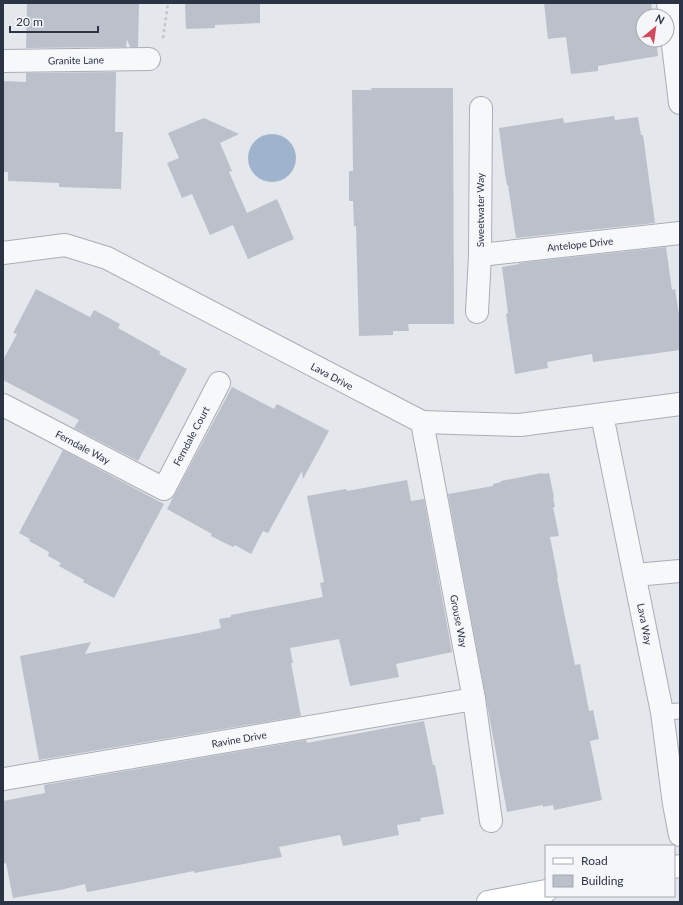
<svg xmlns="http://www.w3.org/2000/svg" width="683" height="905" font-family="Lato,sans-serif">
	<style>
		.water { fill: #9fb4cc }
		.building { fill: #bbc0ca }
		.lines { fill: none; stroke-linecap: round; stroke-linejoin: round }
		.service-casing { stroke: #a9aeb7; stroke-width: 17 }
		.minor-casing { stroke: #a9aeb7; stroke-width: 24 }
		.secondary-casing { stroke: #a9aeb7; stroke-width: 24 }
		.path { stroke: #c2c5cb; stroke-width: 2.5; stroke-dasharray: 3 3; stroke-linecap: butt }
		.service { stroke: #f7f8fa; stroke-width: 15 }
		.minor { stroke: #f7f8fa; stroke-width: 22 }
		.secondary { stroke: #fff; stroke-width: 22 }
		.labels { text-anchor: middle; stroke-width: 3.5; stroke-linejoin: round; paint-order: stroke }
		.street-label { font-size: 10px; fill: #2b3445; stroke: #f4f6f9 }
	</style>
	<rect width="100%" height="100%" fill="#e4e7ec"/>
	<circle class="water" cx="272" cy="158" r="24"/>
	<g class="building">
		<path d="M27 3H139L138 47H130L127 39 126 47 26 48Z"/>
		<path d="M185 3H260V23L215 25V28L186 29Z"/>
		<path d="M544 3H651L653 16H643V40H656L658 56 598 66V71L571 74 566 37 548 39Z"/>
		<path d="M116 72 115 132H123L121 189 59 187V183L8 181V172H3V81L26 82V73Z"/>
		<path d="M371 88H453L454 324H408L409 331H393V335L359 336 356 226H354L353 201H349V171H353L352 90H372Z"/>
		<path d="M614 116 615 120 638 117 641 135H643L655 223 516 238 508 185H507L505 174 499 128 563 118 564 123Z"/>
		<path d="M204 118 239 134 220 143 232 171 229 172 247 213 277 199 294 239 248 259 233 225 210 235 192 194 182 198 167 163 179 158 168 133Z"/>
		<path d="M666 247 672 290 675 289 680 321V350L593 362 592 354 547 362 548 368 515 374 506 314 508 313 502 267 519 264V263Z"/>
		<path d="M36 289 90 317 94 310 120 324 118 328 161 352 159 354 187 369 138 461 74 428 79 420 3 380V360L17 334 13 333Z"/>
		<path d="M232 387 274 409 277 404 329 431 303 479 302 471 268 533 263 531 251 554 235 545 233 547 211 536 212 534 167 509Z"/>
		<path d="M63 450 164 504 114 598 83 582 84 580 59 566 61 563 48 556 49 552 29 541 30 539 19 533Z"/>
		<path d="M542 473 543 474 549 473 554 497H553L555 507H553L559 536 550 537 558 578H557L575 665 580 664 589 711 593 710 599 739 590 741 602 800 554 810 553 805 543 807V805L507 812 448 494 493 486V484L501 482V481Z"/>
		<path d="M407 480 411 501 424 499 452 652 396 664 399 677 350 686 339 639 290 648 293 663H291L301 716 39 760 20 656 91 642 85 654 198 633 221 628 219 619 231 617V615L323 597 320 583 324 582 307 496 346 489 347 491Z"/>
		<path d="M424 721 433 765H435L444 814 420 818 421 821 397 825 399 835 343 846 340 835 279 847 282 857 194 873V871L88 892H87L85 884 60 890 13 898 6 863 3 864V801L45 793 44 785 306 740 307 743Z"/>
	</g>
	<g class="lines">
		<defs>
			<path id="service" d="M662 712 680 711"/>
			<g id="minor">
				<path d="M668 3 680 103"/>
				<path d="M3 61 149 59"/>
				<path d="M3 253 65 245 107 258 422 422 520 425 680 404"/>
				<path d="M480 255 680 233"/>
				<path d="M477 312 480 255 481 108"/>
				<path d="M3 405 164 489 219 383"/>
				<path d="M602 415 662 712 674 804 680 835"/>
				<path d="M422 422 474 699 491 821"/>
				<path d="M635 575 680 571"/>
				<path d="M4 779 474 699"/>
			</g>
			<g id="secondary">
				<path d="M674 867 680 866"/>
				<path d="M488 902 546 891"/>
			</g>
		</defs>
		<use href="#service" class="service-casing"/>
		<use href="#minor" class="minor-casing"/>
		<use href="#secondary" class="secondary-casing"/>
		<path class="path" d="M163 38 168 3"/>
		<use href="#service" class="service"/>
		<use href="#minor" class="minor"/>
		<use href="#secondary" class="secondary"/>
	</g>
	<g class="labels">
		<g class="street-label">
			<text transform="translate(76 60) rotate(-1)" y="4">Granite Lane</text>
			<text transform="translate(480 210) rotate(-90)" y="4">Sweetwater Way</text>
			<text transform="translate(580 244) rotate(-6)" y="4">Antelope Drive</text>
			<text transform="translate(332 376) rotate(28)" y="4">Lava Drive</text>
			<text transform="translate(191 436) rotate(-62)" y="4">Ferndale Court</text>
			<text transform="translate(83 447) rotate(28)" y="4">Ferndale Way</text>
			<text transform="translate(459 621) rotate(79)" y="4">Grouse Way</text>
			<text transform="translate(645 624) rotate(79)" y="4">Lava Way</text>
			<text transform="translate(239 739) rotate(-10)" y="4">Ravine Drive</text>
		</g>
	</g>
	<rect width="683" height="905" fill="none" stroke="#2b3445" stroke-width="8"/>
	<rect x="545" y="845" width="130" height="52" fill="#f4f6f9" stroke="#a4a8b1"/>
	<rect x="553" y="858" width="20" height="6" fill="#ffffff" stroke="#a4a8b1"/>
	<text x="581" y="865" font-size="12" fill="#2b3445">Road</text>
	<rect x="553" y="875" width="20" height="12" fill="#bbc0ca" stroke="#a4a8b1"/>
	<text x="581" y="885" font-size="12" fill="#2b3445">Building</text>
	<g transform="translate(655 28) rotate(29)"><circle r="19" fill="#f4f6f9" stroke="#a4a8b1"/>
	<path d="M0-3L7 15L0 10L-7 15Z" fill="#d1495b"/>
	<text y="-6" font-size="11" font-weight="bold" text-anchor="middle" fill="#2b3445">N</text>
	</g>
	<path d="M10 26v6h88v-6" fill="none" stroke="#2b3445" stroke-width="2"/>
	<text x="16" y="26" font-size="12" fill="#2b3445" stroke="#f4f6f9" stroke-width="3" paint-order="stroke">20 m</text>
</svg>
